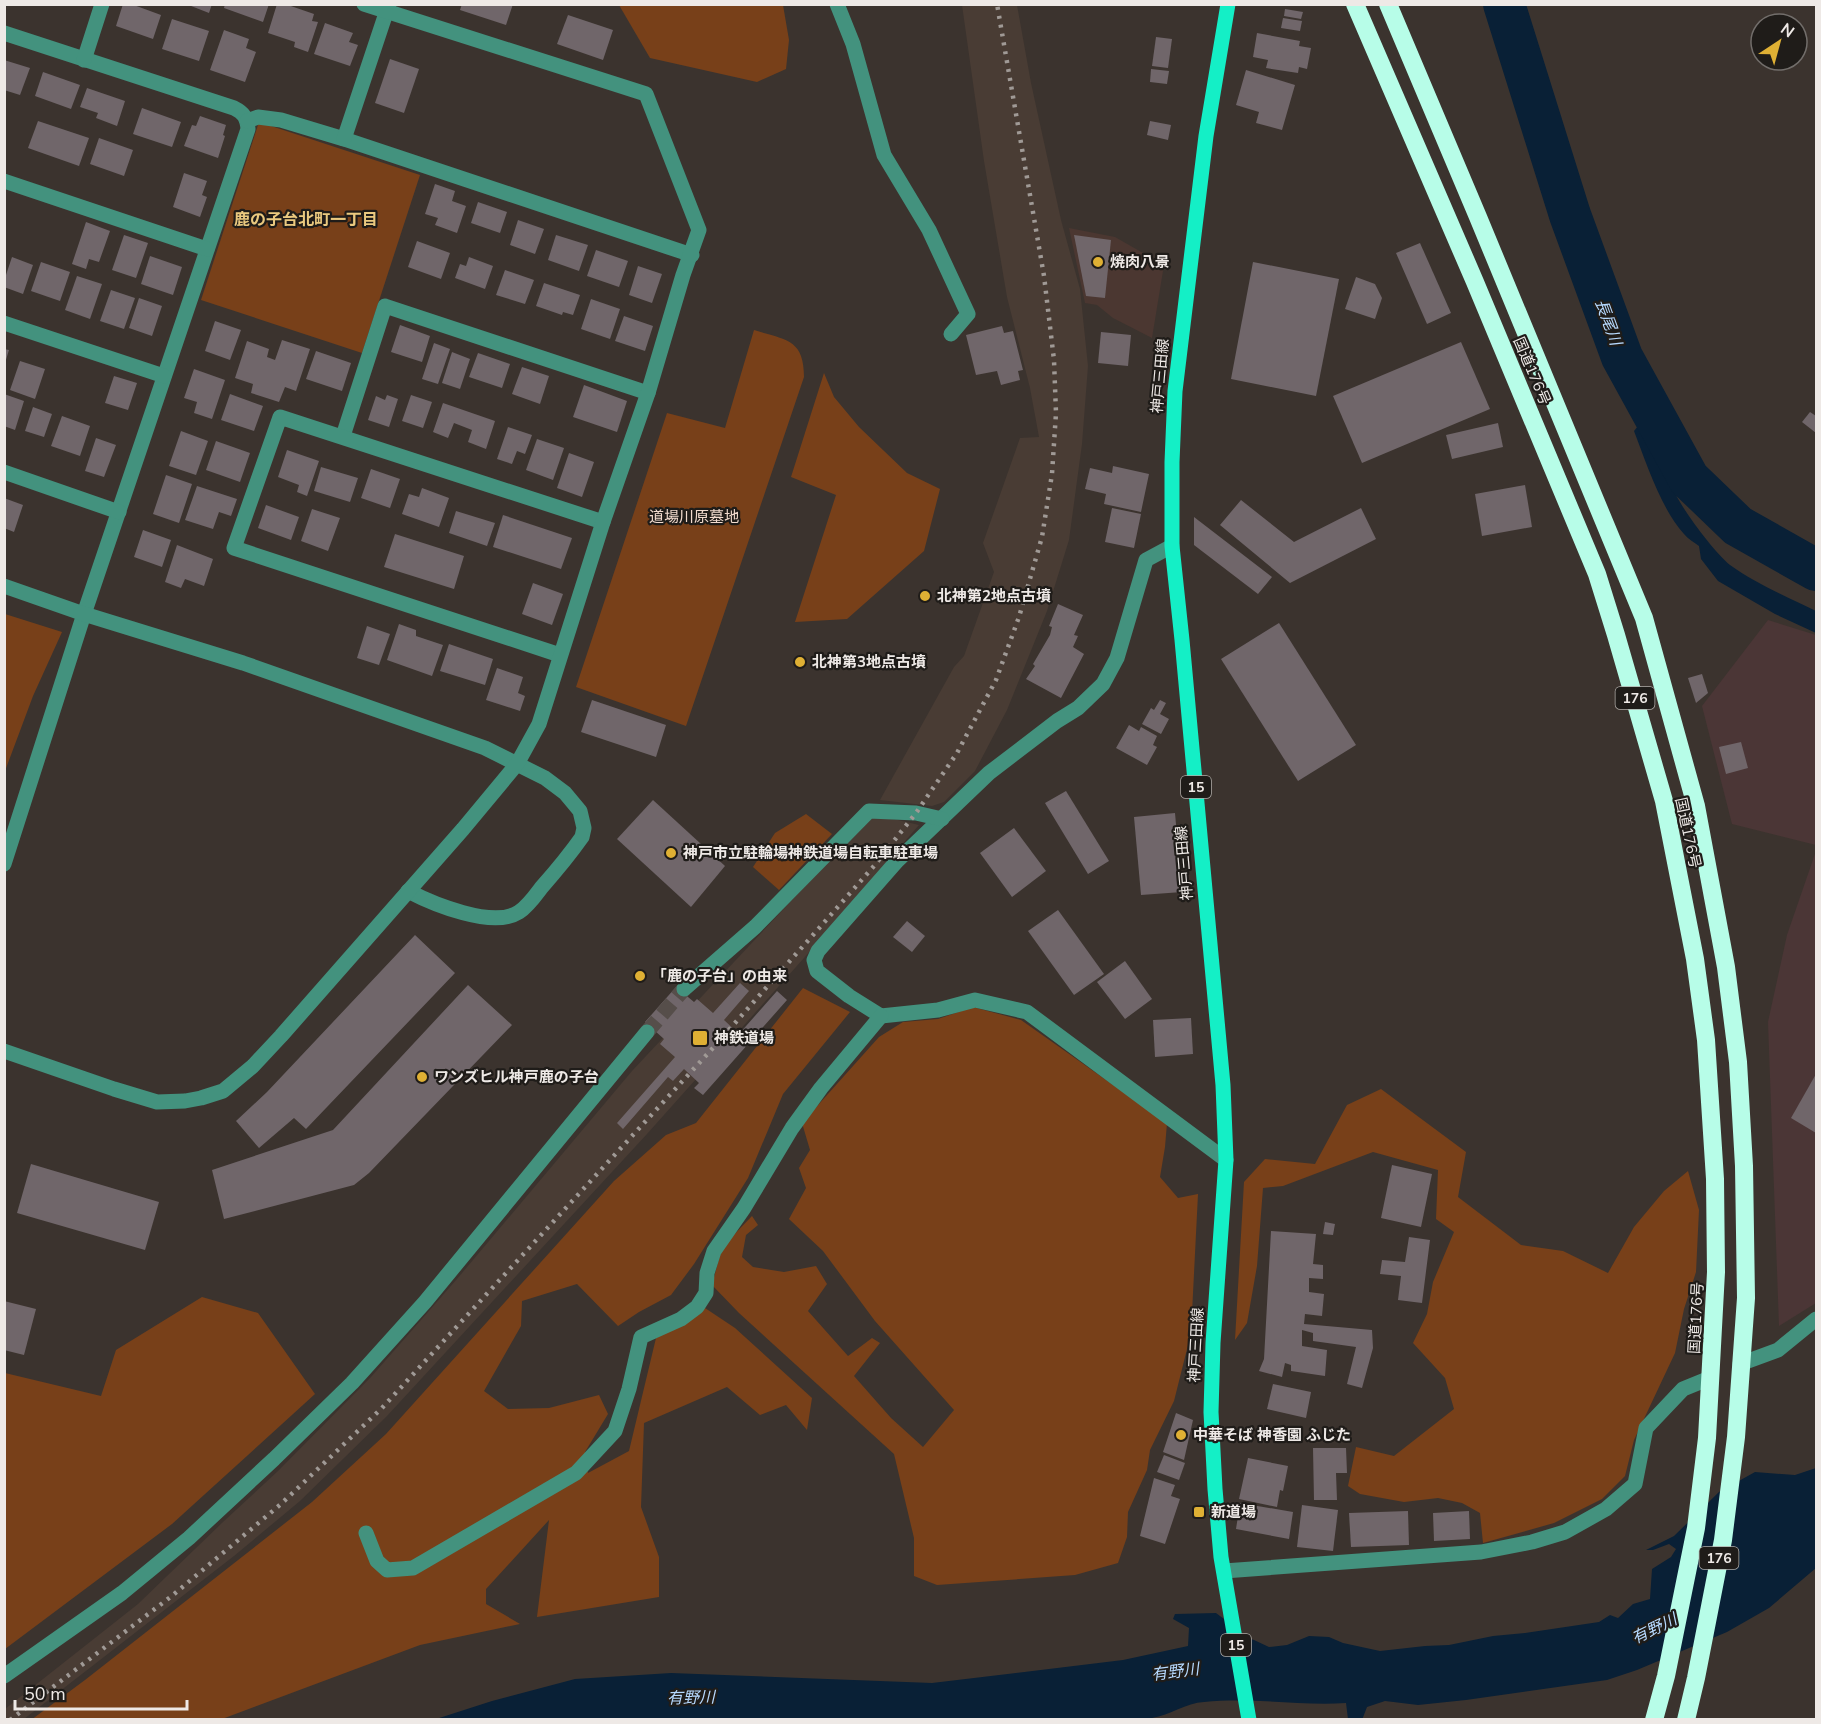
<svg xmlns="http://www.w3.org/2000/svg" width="1821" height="1724" font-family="'Nunito Sans','Noto Sans JP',sans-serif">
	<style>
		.commercial { fill: #4b3731 }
		.industrial { fill: #4b3636 }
		.built { fill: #493c34 }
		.green { fill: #784019 }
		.water { fill: #092036 }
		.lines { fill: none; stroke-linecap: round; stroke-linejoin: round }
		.river { stroke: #092036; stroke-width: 42 }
		.building { fill: #70666a }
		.minor-tunnel { stroke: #564e4a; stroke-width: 15; stroke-dasharray: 15 8; stroke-linecap: butt }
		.minor { stroke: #43927e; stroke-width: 15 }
		.major { stroke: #14efc6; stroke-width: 15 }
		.highway { stroke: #b7fde8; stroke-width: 18 }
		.rail { stroke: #a09a96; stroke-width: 4.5; stroke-dasharray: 3 6; stroke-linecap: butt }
		.poi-dot { fill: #dfb034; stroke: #1f1c19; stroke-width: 2 }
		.labels { text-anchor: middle; stroke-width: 4.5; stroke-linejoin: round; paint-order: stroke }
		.shield { fill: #1f1c19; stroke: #b0aca8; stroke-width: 1.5 }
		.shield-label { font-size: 14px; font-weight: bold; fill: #eee9e6 }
		.poi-label { font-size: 15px; font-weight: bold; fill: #eee9e6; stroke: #1f1c19; text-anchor: start }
		.street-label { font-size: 15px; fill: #eee9e6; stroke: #1f1c19 }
		.park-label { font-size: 15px; fill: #f2dbce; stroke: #1f1c19 }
		.neighbourhood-label { font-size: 16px; font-weight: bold; fill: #eac97f; stroke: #1f1c19 }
		.water-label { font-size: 16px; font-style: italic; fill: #b7daff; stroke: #1f1c19 }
	</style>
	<rect width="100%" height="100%" fill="#3b332e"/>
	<path class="commercial" d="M1069 228 1115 237 1164 265 1152 338 1113 318 1097 305 1085 303Z"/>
	<g class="industrial">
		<path d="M1768 620 1816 635V845L1732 824 1702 706Z"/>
		<path d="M1816 851V1303L1779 1326 1768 1022 1787 935Z"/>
	</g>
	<g class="built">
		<path d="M962 5H1017L1031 83 1061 220 1080 289 1088 366 1082 444 1069 540 1047 611 1007 710 975 771 944 802 932 806 880 800 954 667 964 656 994 572 983 543 1020 438 1039 437 1030 388 1007 297 984 161Z"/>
		<path d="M873 817 898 820 919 825 804 958 647 1134 387 1416 300 1501 234 1556 24 1719 5 1720V1709L138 1604 223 1522 278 1471 371 1377 457 1279 632 1071 864 823Z"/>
	</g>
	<g class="green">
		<path d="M619 5H783L789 40 786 69 757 82 650 58Z"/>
		<path d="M259 122 420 175 362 353 201 300Z"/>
		<path d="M754 330C785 340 804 338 804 377L686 726 576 687 667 413 725 428Z"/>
		<path d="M824 373 834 397 859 427 907 473 940 489 924 551 847 619 795 622 836 495 791 477Z"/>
		<path d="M5 614 62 632 33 696 5 771Z"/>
		<path d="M806 814 832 834 779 890 753 867 775 833Z"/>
		<path d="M803 988 850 1012 783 1094 748 1178 694 1264 671 1295 639 1312 618 1326 577 1284 522 1301 521 1326 484 1391 508 1409 549 1408 599 1395 608 1414 585 1452 588 1473 629 1451 656 1338 705 1308 735 1328 812 1398 807 1430 786 1405 760 1415 727 1387 644 1423 641 1507 659 1557V1597L537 1617 549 1520 486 1589V1604L520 1624 420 1645 222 1719 31 1720 85 1680 312 1502 386 1434 614 1181 666 1135 696 1123Z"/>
		<path d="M973 1007 1021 1020 1167 1123 1165 1147 1160 1177 1178 1198 1198 1194 1191 1333 1174 1401 1150 1450 1147 1470 1128 1512 1127 1537 1118 1563 1075 1575 937 1585 914 1576V1538L894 1454 739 1313 712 1285 722 1247 752 1216 758 1225 746 1235 742 1257 753 1267 784 1272 816 1266 827 1284 808 1311 848 1356 872 1338 880 1343 854 1376 891 1418 923 1447 954 1410 875 1321 823 1251 789 1219 806 1188 799 1168 810 1150 802 1123 879 1037 903 1022 938 1019Z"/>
		<path d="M1381 1089 1466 1152 1458 1197 1521 1245 1563 1251 1608 1273 1634 1227 1664 1191 1688 1171 1699 1210 1696 1272 1684 1309 1675 1353 1634 1440 1625 1476 1602 1499 1554 1523 1483 1543 1480 1513 1462 1503 1438 1498 1404 1502 1360 1494 1348 1486 1356 1447 1394 1456 1454 1409 1445 1378 1413 1343 1427 1314 1433 1282 1454 1232 1436 1219 1438 1170 1373 1152 1283 1186 1263 1188 1257 1266 1247 1323 1235 1340 1244 1182 1265 1159 1315 1164 1347 1105Z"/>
		<path d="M202 1297 258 1313 315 1394 172 1524 5 1649V1373L101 1396 116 1350Z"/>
	</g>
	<g class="water">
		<path d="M1642 421C1658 441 1676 460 1685 483H1679L1676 495C1685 513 1715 553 1730 565 1756 584 1788 597 1816 611V633L1775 614 1718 581 1701 559 1699 546C1694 542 1688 539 1684 534 1661 509 1646 462 1634 431Z"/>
		<path d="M1816 1468V1568L1769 1608 1727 1632 1637 1670 1607 1680 1466 1700 1418 1705 1385 1701 1367 1707 1362 1720 1348 1719 1346 1703C1299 1706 1252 1697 1204 1702 1186 1703 1170 1715 1152 1718 1133 1721 1104 1719 1083 1720H433L492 1701 575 1679 671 1673 932 1683 1123 1660 1188 1646 1189 1628 1173 1619 1175 1614 1216 1613 1224 1619 1231 1633 1254 1640 1269 1647 1287 1645 1309 1636 1329 1637 1343 1643 1380 1651 1425 1646 1449 1645 1493 1636 1525 1633 1599 1622 1610 1615 1618 1618 1633 1604 1650 1599 1652 1569 1671 1557 1676 1549 1669 1544 1653 1550H1646L1674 1536 1719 1492 1755 1472 1795 1475Z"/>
	</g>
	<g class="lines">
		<path class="river" d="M1504 4 1570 215 1622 357 1689 479 1738 526 1816 570"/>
	</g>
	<g class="building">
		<path d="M123 4H131L161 15 153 39 116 26Z"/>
		<path d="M186 4H212L209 13Z"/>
		<path d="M225 4H269L263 22 224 8Z"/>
		<path d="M277 4H285L314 14 312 21 318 22 308 52 294 47 295 42 268 33Z"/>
		<path d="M462 4H513L506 25 460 10Z"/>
		<path d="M1285 9 1303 12 1301 19 1284 16Z"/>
		<path d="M568 15 613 30 603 60 557 44Z"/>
		<path d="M1283 18 1302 21 1300 31 1281 28Z"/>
		<path d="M172 19 209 31 199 61 162 49Z"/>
		<path d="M325 23 353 33 349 42 358 45 350 66 314 54Z"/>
		<path d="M224 30 249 39 246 48 256 52 245 82 210 70Z"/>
		<path d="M1257 33 1300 41 1299 46 1311 48 1307 69 1299 67 1298 73 1266 68 1268 60 1253 57Z"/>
		<path d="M1156 37 1172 39 1168 68 1152 66Z"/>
		<path d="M390 59 419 69 404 113 375 103Z"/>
		<path d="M4 60 30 68 20 95 4 90Z"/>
		<path d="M1151 69 1169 71 1167 84 1150 82Z"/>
		<path d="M1246 70 1295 85 1282 130 1256 123 1259 112 1236 105Z"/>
		<path d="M43 72 80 85 71 109 35 96Z"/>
		<path d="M87 88 125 101 117 126 96 118 98 113 80 107Z"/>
		<path d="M142 108 181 122 172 147 133 134Z"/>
		<path d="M200 116 226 125 223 135 225 136 218 158 184 146 192 125 196 126Z"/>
		<path d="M38 121 89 138 79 166 28 148Z"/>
		<path d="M1150 121 1171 125 1168 140 1147 135Z"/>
		<path d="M99 138 133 150 124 176 90 164Z"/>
		<path d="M184 173 207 181 202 195 207 197 200 217 173 207Z"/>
		<path d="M435 184 455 191 452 201 466 206 457 233 435 225 438 218 425 214Z"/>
		<path d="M478 202 507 212 500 233 471 223Z"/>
		<path d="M518 220 544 229 535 254 510 245Z"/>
		<path d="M86 222 110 231 99 262 89 259 86 269 72 264Z"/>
		<path d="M124 235 148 243 136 278 112 270Z"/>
		<path d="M556 235 588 245 579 271 548 260Z"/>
		<path d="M1074 235 1111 240 1105 298 1086 296Z"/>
		<path d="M417 241 450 253 441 279 408 267Z"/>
		<path d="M1420 243 1451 313 1427 324 1396 253Z"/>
		<path d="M596 250 628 261 619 287 587 276Z"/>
		<path d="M150 256 182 267 173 295 141 284Z"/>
		<path d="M12 257 33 265 23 294 4 287V281Z"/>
		<path d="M469 257 493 266 485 289 455 278 460 264 466 266Z"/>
		<path d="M41 262 70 272 60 301 31 291Z"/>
		<path d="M1253 262 1339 279 1316 396 1231 379Z"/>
		<path d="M638 266 662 274 652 303 629 295Z"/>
		<path d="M505 270 534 280 525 304 496 295Z"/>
		<path d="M77 276 102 284 90 319 65 310Z"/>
		<path d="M1356 277 1375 284 1382 298 1375 319 1345 309Z"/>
		<path d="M544 283 580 295 573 315 563 312 562 315 536 306Z"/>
		<path d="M111 290 135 298 124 329 100 321Z"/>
		<path d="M139 298 162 306 152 336 129 328Z"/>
		<path d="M591 299 620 309 610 339 581 329Z"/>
		<path d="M624 316 653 326 645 351 615 341Z"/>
		<path d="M215 321 241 330 230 360 205 351Z"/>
		<path d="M400 325 430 336 422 362 391 352Z"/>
		<path d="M1002 326 1004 333 1013 331 1023 370 1018 371 1020 380 1001 385 997 371 976 375 966 335Z"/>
		<path d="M1101 332 1131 335 1128 366 1098 363Z"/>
		<path d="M282 340 310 349 296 391 285 387 279 402 251 393 253 384 235 378 247 341 269 349 267 357 275 360Z"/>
		<path d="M1461 342 1490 409 1362 463 1333 396Z"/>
		<path d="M434 343 450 349 438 384 422 379Z"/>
		<path d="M4 349 9 350 5 363H4Z"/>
		<path d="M316 351 351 363 342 391 306 379Z"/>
		<path d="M452 352 470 359 460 389 442 383Z"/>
		<path d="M478 353 510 364 502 388 469 377Z"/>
		<path d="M20 361 45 369 35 399 10 390Z"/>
		<path d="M522 367 549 376 540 404 512 394Z"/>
		<path d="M194 369 225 380 212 419 194 413 197 402 184 398Z"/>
		<path d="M114 376 137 383 128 410 105 403Z"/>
		<path d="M584 385 627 401 617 432 573 417Z"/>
		<path d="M4 394 24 401 15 430 4 426Z"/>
		<path d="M230 394 263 406 254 431 221 420Z"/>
		<path d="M387 395 398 399 389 427 368 420 376 396 385 400Z"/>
		<path d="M411 395 432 402 423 428 402 421Z"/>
		<path d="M443 403 495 421 486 449 468 442 472 430 454 423 448 438 433 432Z"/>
		<path d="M33 407 52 414 44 437 25 431Z"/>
		<path d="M1810 412 1816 416V433L1802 422Z"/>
		<path d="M62 416 90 426 80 456 51 446Z"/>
		<path d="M1498 423 1503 447 1452 459 1446 435Z"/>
		<path d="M508 427 532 435 525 454 517 451 512 464 497 459Z"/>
		<path d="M181 431 208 441 196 475 169 466Z"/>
		<path d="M96 438 116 445 104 477 85 471Z"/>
		<path d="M537 439 564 448 553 480 526 470Z"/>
		<path d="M216 441 250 453 240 482 206 470Z"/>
		<path d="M287 450 319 461 307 496 297 492 299 485 278 477Z"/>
		<path d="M569 453 594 462 582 497 557 488Z"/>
		<path d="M1113 466 1149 474 1141 512 1104 504 1106 494 1085 489 1090 468 1112 473Z"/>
		<path d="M321 467 358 478 350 502 314 491Z"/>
		<path d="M371 469 400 479 390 508 361 498Z"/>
		<path d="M166 475 192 484 179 523 153 514Z"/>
		<path d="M1525 485 1532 527 1482 536 1475 494Z"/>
		<path d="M197 486 237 499 231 516 219 512 213 529 185 520Z"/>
		<path d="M422 488 449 498 439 527 402 514 409 494 419 497Z"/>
		<path d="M4 498 23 505 14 532 4 528Z"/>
		<path d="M1241 500 1294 542 1361 508 1376 539 1290 583 1220 525Z"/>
		<path d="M266 505 299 517 291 540 258 528Z"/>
		<path d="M1112 508 1141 514 1134 548 1105 542Z"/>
		<path d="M312 509 340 518 328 551 301 541Z"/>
		<path d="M456 511 495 523 487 546 449 533Z"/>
		<path d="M503 515 572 538 561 569 493 547Z"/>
		<path d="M1194 517 1272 577 1258 594 1194 545Z"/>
		<path d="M143 530 171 540 162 567 134 557Z"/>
		<path d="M395 534 464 556 454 589 384 567Z"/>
		<path d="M177 545 213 559 204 586 185 579 181 588 165 582Z"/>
		<path d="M533 583 563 594 552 625 522 614Z"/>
		<path d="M1058 604 1083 615 1074 635 1078 636 1073 647 1084 654 1061 698 1026 679 1035 666 1033 664 1050 635 1052 627 1049 626Z"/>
		<path d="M1279 623 1356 745 1298 781 1221 659Z"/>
		<path d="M399 624 416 630V636L443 645 432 676 387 660Z"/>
		<path d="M367 626 390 634 379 665 357 658Z"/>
		<path d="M449 644 493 659 485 685 440 671Z"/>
		<path d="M497 668 523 677 518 693 525 696 520 711 486 700Z"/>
		<path d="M1702 674 1708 693 1696 703 1688 678Z"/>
		<path d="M592 700 666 725 656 757 581 732Z"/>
		<path d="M1160 700 1166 703 1160 714 1169 719 1161 734 1142 724 1151 708 1154 710Z"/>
		<path d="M1129 725 1139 731 1141 727 1157 736 1153 745 1157 747 1147 765 1116 748Z"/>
		<path d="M1741 742 1748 768 1726 774 1719 747Z"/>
		<path d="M1066 791 1109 861 1088 874 1045 803Z"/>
		<path d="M653 800 725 866 691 907 617 839Z"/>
		<path d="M1175 813 1182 892 1141 895 1134 817Z"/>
		<path d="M1014 828 1046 871 1012 897 980 853Z"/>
		<path d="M1058 910 1104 974 1074 995 1028 931Z"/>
		<path d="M907 921 925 936 912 952 893 937Z"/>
		<path d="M415 935 455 973 306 1129 294 1118 259 1148 236 1121 267 1092Z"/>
		<path d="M1125 961 1152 999 1125 1019 1097 982Z"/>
		<path d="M740 983 749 991 724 1020 739 1034 777 991 787 1000 703 1095 694 1088 699 1083 684 1069 673 1081 668 1077 623 1129 617 1123 675 1057 660 1044 664 1039 645 1022 676 987 694 1002 697 999 713 1013Z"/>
		<path d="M468 985 512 1025 369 1173 354 1185 224 1219 212 1170 333 1130Z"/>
		<path d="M1191 1018 1193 1054 1155 1057 1153 1020Z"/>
		<path d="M1816 1074V1133L1791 1118Z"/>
		<path d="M31 1164 159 1202 145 1250 17 1213Z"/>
		<path d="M1392 1165 1432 1174 1421 1227 1381 1218Z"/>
		<path d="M1325 1222 1335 1224 1333 1235 1323 1234Z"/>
		<path d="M1271 1231 1316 1234 1313 1264 1323 1265V1279L1309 1278V1292L1324 1294 1322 1316 1305 1314 1304 1324 1372 1330 1373 1348 1362 1388 1347 1384 1356 1347 1313 1341V1333L1302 1330V1346L1327 1350 1325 1376 1291 1371V1365L1285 1363 1282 1377 1259 1371 1264 1359Z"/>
		<path d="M1409 1237 1430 1240 1422 1303 1398 1300 1401 1276 1380 1274 1382 1260 1405 1262Z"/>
		<path d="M4 1301 36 1309 24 1355 4 1350Z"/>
		<path d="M1273 1384 1311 1392 1306 1418 1267 1409Z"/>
		<path d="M1176 1413 1193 1420 1184 1460 1163 1452Z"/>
		<path d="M1313 1448H1346L1347 1473H1336L1337 1500H1314Z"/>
		<path d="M1164 1455 1185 1463 1179 1480 1157 1472Z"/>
		<path d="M1248 1458 1288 1466 1283 1491 1280 1490 1277 1507 1239 1499Z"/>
		<path d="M1154 1478 1175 1485 1171 1496 1180 1499 1165 1544 1140 1536Z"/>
		<path d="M1240 1503 1293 1512 1289 1539 1236 1529Z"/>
		<path d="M1302 1505 1338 1510 1333 1551 1297 1547Z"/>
		<path d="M1408 1511 1409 1545 1351 1547 1349 1513Z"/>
		<path d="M1469 1511 1470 1539 1434 1541 1433 1513Z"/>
	</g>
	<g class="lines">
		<path class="minor-tunnel" d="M647 1032 684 989"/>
		<g class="minor">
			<path d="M837 4 853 44 884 155 929 230 968 314 951 334"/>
			<path d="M4 33 234 108C244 113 247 118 248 129L84 614 4 864"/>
			<path d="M84 60 102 4"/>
			<path d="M247 121 258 117 281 120 344 139 692 255"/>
			<path d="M344 139 389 4"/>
			<path d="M4 181 207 249"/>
			<path d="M4 323 164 376"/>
			<path d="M343 436 385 306 648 393"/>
			<path d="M4 472 119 512"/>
			<path d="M1172 546 1146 560 1117 658 1103 684 1078 708 1057 721 989 773 897 861 818 951 814 960 817 971 849 996 881 1016 938 1010 975 1000 1027 1012 1226 1160"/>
			<path d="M4 586 84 614 243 663 485 748 545 778 565 793 580 811 584 828 582 837C570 854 556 871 541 888 535 896 528 906 519 912 493 929 433 904 408 891"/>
			<path d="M560 655 234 548 280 417 603 522"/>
			<path d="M684 989 755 927 869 811 916 813 942 819"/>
			<path d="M4 1051 114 1089 157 1102 185 1101 201 1098 223 1091 253 1066 281 1036 463 829 517 764 539 724 603 522 648 393 683 275 699 230 646 94 364 4"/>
			<path d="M1740 1364 1778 1350 1816 1319"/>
			<path d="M366 1533 377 1561 387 1570 413 1568 576 1473 615 1431 629 1389 641 1337 681 1319 697 1307 706 1293 707 1273 714 1251 744 1208 792 1128 821 1088 881 1016"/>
			<path d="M1224 1571 1481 1552 1532 1542 1565 1532 1606 1509 1635 1484 1646 1428 1683 1389 1710 1378"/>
			<path d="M4 1676 122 1593 189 1538 274 1459 352 1383 425 1302 647 1032"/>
		</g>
		<path class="major" d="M1228 4 1206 136 1175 391 1172 462V546L1182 640 1223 1085 1226 1160 1213 1343 1211 1412 1215 1489 1221 1557 1249 1720"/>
		<g class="highway">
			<path d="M1355 4 1475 282 1597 574 1616 635 1664 801 1695 959 1706 1040 1715 1179 1716 1272 1707 1438 1696 1528 1666 1676 1654 1720"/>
			<path d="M1388 4 1478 217 1644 618 1696 806 1726 967 1738 1062 1744 1166 1746 1298 1736 1437 1723 1540 1696 1678 1686 1720"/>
		</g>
		<path class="rail" d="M10 1720 173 1595 281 1504 382 1408 712 1049 874 866 916 813 957 753 996 680 1019 617 1042 537 1052 474 1056 413 1054 360 1044 276 997 4"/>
	</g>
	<g class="poi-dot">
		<circle cx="1098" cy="262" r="6"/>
		<circle cx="925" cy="596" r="6"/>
		<circle cx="800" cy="662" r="6"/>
		<circle cx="671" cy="853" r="6"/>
		<circle cx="640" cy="976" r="6"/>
		<rect x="692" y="1030" width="16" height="16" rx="3"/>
		<circle cx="422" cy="1077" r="6"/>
		<circle cx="1181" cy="1435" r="6"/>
		<rect x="1193" y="1506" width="12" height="12" rx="3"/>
	</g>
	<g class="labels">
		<g class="shield">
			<rect x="1615.5" y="687" width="39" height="22" rx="4.5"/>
			<rect x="1181" y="776" width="30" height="22" rx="4.5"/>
			<rect x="1699.5" y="1547" width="39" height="22" rx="4.5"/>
			<rect x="1221" y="1634" width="30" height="22" rx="4.5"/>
		</g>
		<g class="shield-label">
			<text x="1635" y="703">176</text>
			<text x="1196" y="792">15</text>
			<text x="1719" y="1563">176</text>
			<text x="1236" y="1650">15</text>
		</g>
		<g class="poi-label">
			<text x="1110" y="267">焼肉八景</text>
			<text x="937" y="601">北神第2地点古墳</text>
			<text x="812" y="667">北神第3地点古墳</text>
			<text x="683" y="858">神戸市立駐輪場神鉄道場自転車駐車場</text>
			<text x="652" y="981">「鹿の子台」の由来</text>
			<text x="714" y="1043">神鉄道場</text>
			<text x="434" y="1082">ワンズヒル神戸鹿の子台</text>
			<text x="1193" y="1440">中華そば 神香園 ふじた</text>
			<text x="1211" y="1517">新道場</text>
		</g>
		<g class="street-label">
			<text transform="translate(1532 371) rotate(67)" y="5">国道176号</text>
			<text transform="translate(1160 376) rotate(-85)" y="5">神戸三田線</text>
			<text transform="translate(1688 833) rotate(78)" y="5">国道176号</text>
			<text transform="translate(1184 863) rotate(-95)" y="5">神戸三田線</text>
			<text transform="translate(1696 1318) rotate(-87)" y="5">国道176号</text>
			<text transform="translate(1196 1345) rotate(-87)" y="5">神戸三田線</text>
		</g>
		<g class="park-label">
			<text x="694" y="522">道場川原墓地</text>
		</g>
		<g class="neighbourhood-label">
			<text x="306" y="225">鹿の子台北町一丁目</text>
		</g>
		<g class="water-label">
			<text transform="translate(1609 322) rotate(70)" y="6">長尾川</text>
			<text transform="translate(1654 1628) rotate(-26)" y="6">有野川</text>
			<text transform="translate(1175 1671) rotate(-7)" y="6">有野川</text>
			<text transform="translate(691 1697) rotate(-1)" y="6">有野川</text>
		</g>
	</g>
	<rect width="1821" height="1724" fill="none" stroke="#eee9e6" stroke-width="12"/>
	<g transform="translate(1779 42) rotate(36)"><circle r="28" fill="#1f1c19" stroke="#726e6b" stroke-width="1.5"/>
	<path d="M0-4.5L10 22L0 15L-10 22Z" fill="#dfb034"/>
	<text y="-9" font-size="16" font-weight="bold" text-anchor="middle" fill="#eee9e6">N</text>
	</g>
	<path d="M15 1700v9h172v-9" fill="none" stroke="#eee9e6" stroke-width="3"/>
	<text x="24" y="1700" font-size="18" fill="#eee9e6" stroke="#1f1c19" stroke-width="4.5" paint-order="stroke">50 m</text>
</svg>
